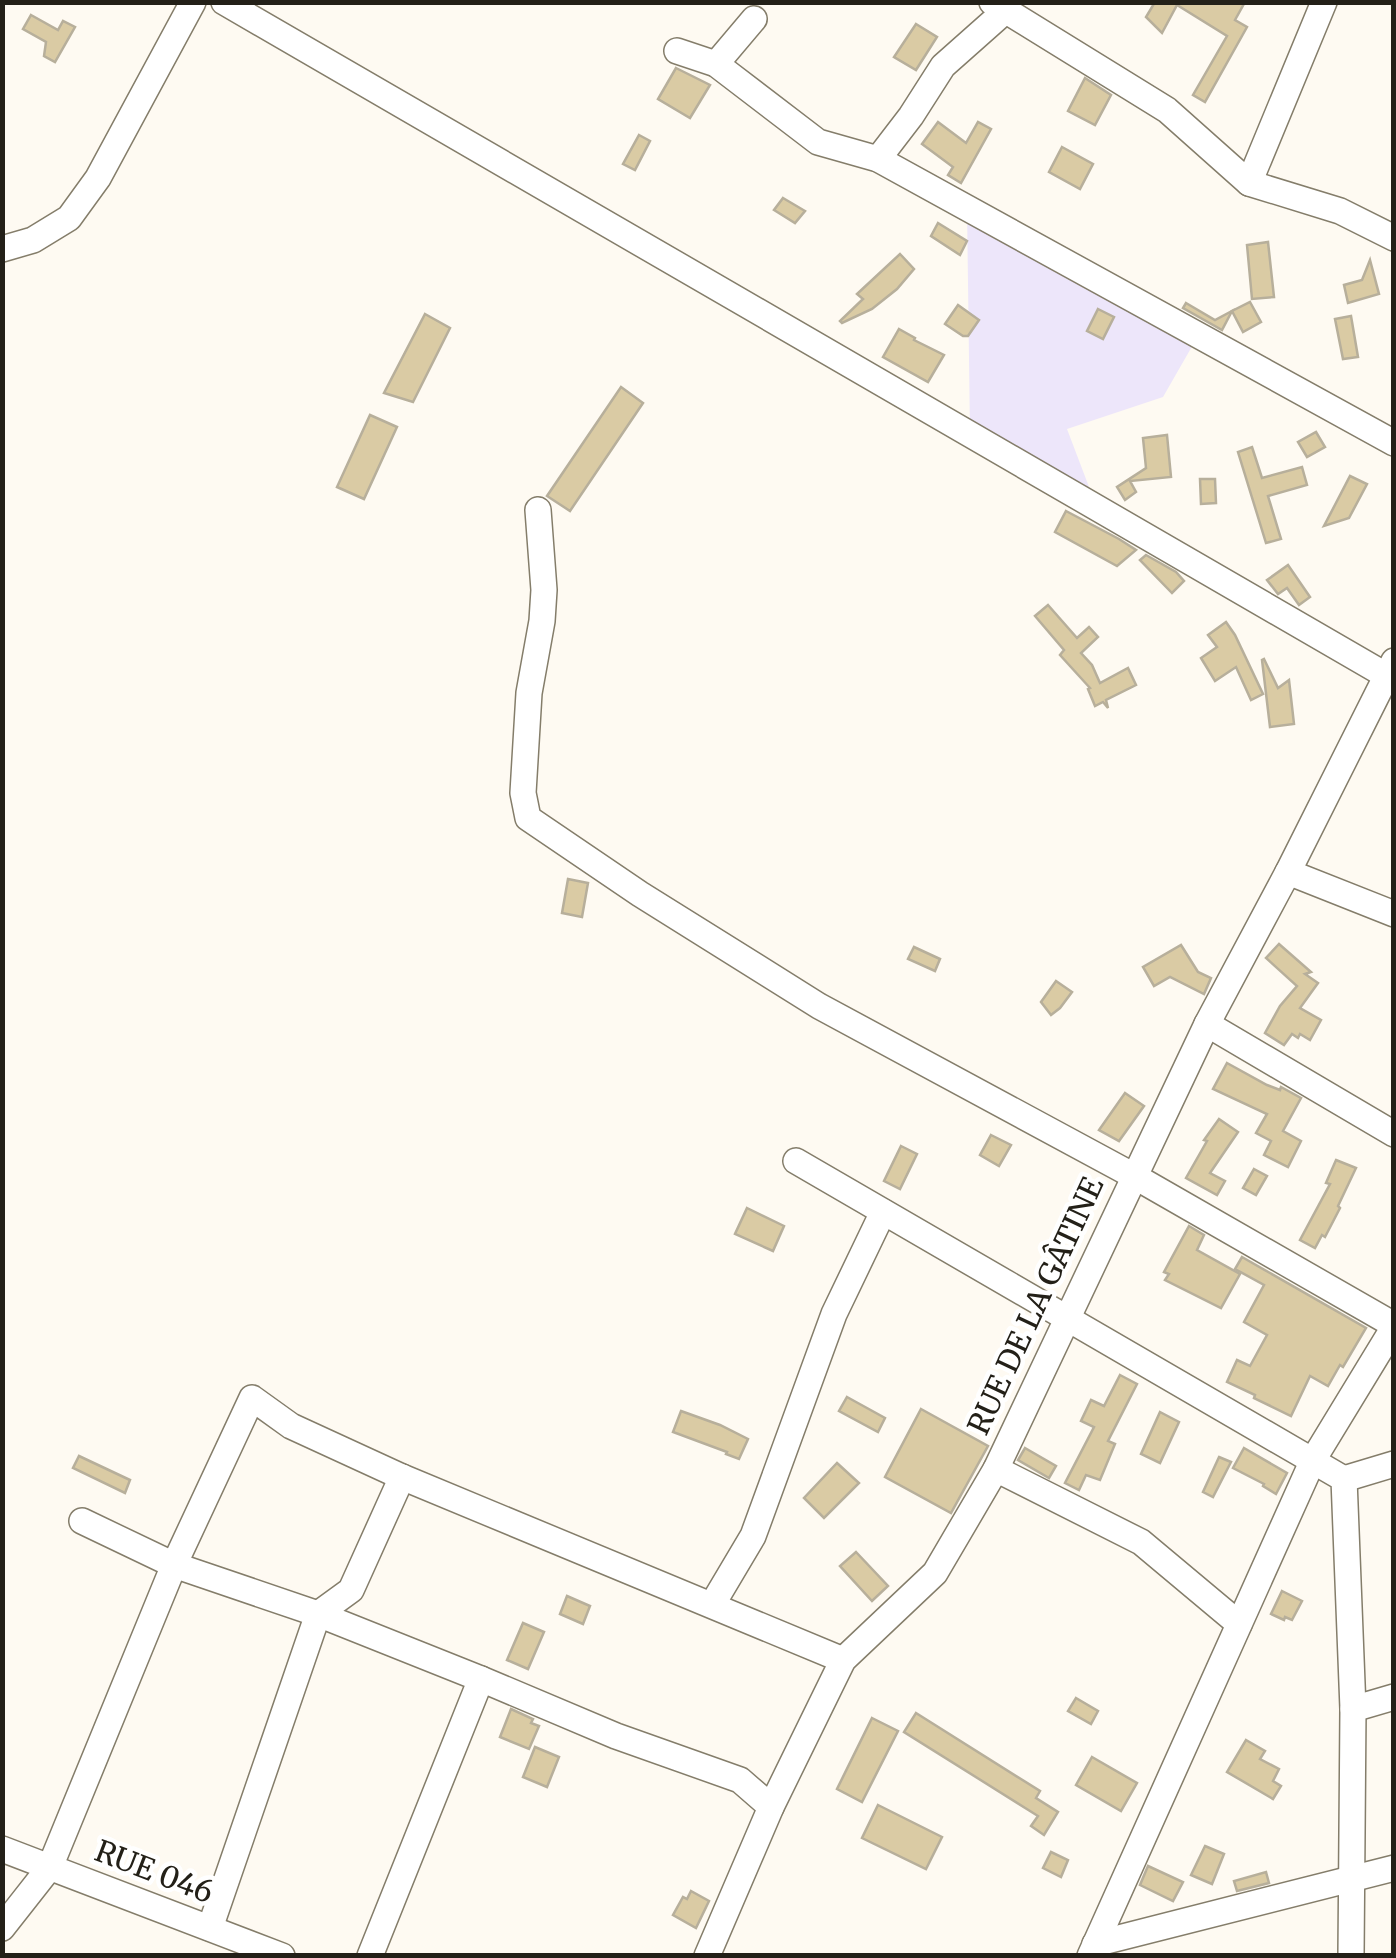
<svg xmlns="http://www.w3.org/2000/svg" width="1396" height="1958" font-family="Merriweather,serif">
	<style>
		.green { fill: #ede6fa }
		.building { fill: #dacba4; stroke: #b7af9b; stroke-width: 2.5 }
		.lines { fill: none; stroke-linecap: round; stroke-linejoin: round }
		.minor-casing { stroke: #847d6a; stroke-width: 28 }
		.minor { stroke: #fff; stroke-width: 25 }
		.labels { text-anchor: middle; stroke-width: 9; stroke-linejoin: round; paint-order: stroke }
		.street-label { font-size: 30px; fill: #232018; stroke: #fff }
	</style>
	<rect width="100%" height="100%" fill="#fefaf2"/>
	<path class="green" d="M967 208 1198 336 1163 397 1067 429 1097 508 970 434Z"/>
	<g class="building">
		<path d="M1155 2H1245L1235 20 1247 27 1205 102 1193 95 1227 36 1177 5 1162 33 1146 17Z"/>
		<path d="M31 15 58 30 63 21 75 27 55 62 44 56 46 42 23 29Z"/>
		<path d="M916 24 937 37 916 70 894 57Z"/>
		<path d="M676 68 710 85 690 118 658 99Z"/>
		<path d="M1085 78 1111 95 1095 125 1068 111Z"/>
		<path d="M938 122 966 143 978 122 991 129 961 183 948 175 953 167 922 144Z"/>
		<path d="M639 135 650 141 635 170 623 164Z"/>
		<path d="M1062 147 1093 164 1080 189 1049 172Z"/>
		<path d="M783 198 805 211 795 223 774 210Z"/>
		<path d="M938 223 967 241 960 255 931 236Z"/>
		<path d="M1268 242 1274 297 1252 299 1247 245Z"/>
		<path d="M900 254 914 269 897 289 872 309 842 323 840 321 863 299 857 294Z"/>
		<path d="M1370 260 1379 294 1348 303 1344 285 1362 280Z"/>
		<path d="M1250 302 1261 322 1243 332 1232 311Z"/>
		<path d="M1186 303 1215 320 1232 311 1222 330 1183 308Z"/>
		<path d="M958 305 979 320 968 336H963L945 324Z"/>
		<path d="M1098 309 1114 317 1103 339 1087 331Z"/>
		<path d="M425 314 450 328 413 402 384 393Z"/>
		<path d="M1351 316 1358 357 1343 359 1335 319Z"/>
		<path d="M899 329 915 338 914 340 944 355 928 382 883 357Z"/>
		<path d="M621 387 643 403 570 511 547 496Z"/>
		<path d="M370 415 397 427 364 499 337 487Z"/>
		<path d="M1316 432 1325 447 1307 457 1298 442Z"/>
		<path d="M1167 435 1171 477 1130 481 1136 492 1125 500 1117 487 1146 468 1143 438Z"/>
		<path d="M1252 447 1262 478 1302 467 1307 485 1268 496 1281 539 1266 543 1238 452Z"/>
		<path d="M1350 476 1367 484 1349 518 1324 526Z"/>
		<path d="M1200 479H1215L1216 503 1201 504Z"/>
		<path d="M1066 511 1119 539 1136 550 1117 566 1055 532Z"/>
		<path d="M1146 555 1176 572 1184 581 1172 593 1140 560Z"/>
		<path d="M1288 565 1310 597 1299 605 1287 588 1278 594 1267 580Z"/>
		<path d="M1048 605 1077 638 1089 627 1098 637 1081 653 1092 665 1100 683 1128 668 1136 685 1106 700 1108 708 1103 702 1095 706 1088 689 1090 688 1060 655 1064 650 1035 616Z"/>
		<path d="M1226 622 1235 635 1263 694 1251 700 1236 667 1215 681 1201 658 1217 647 1208 635Z"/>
		<path d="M1264 659 1278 688 1289 680 1294 724 1270 727 1262 660Z"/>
		<path d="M568 879 588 883 582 917 562 913Z"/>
		<path d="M1279 944 1311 972 1305 974 1318 983 1300 1008 1321 1020 1310 1040 1300 1034 1298 1038 1292 1034 1284 1045 1265 1033 1280 1006 1297 986 1266 958Z"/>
		<path d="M1181 945 1198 972 1211 978 1204 994 1170 977 1154 986 1143 967Z"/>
		<path d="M914 947 940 959 935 971 908 959Z"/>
		<path d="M1056 981 1072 992 1060 1008 1051 1015 1041 1002Z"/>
		<path d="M1227 1063 1267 1085 1280 1090 1281 1087 1301 1098 1283 1131 1301 1141 1288 1167 1264 1155 1271 1141 1256 1133 1267 1114 1213 1089Z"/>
		<path d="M1125 1093 1144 1106 1119 1141 1099 1130Z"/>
		<path d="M1219 1119 1238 1132 1210 1173 1225 1181 1217 1195 1186 1178 1207 1141 1204 1140Z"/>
		<path d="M991 1135 1011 1145 999 1166 980 1155Z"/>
		<path d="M901 1146 917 1154 900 1189 884 1181Z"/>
		<path d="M1336 1160 1356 1168 1338 1206 1340 1208 1325 1237 1322 1235 1315 1248 1300 1240 1330 1184 1326 1183Z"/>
		<path d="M1254 1169 1267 1176 1256 1195 1243 1188Z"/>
		<path d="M747 1208 784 1226 773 1251 735 1234Z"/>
		<path d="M1189 1226 1204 1235 1197 1250 1240 1274 1221 1308 1165 1280 1169 1274 1164 1272Z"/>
		<path d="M1242 1257 1366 1328 1343 1367 1340 1365 1328 1386 1310 1376 1291 1416 1254 1398 1255 1395 1227 1382 1237 1360 1250 1366 1267 1335 1244 1322 1264 1285 1235 1269Z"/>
		<path d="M1120 1375 1137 1384 1108 1441 1115 1444 1100 1480 1086 1475 1079 1490 1065 1483 1094 1427 1081 1421 1091 1400 1104 1406Z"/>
		<path d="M847 1397 885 1418 878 1432 839 1411Z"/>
		<path d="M921 1409 988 1446 951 1513 885 1477Z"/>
		<path d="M681 1411 720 1425 748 1439 739 1459 726 1454 727 1452 673 1432Z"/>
		<path d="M1160 1412 1179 1422 1160 1463 1141 1454Z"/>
		<path d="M1025 1448 1056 1466 1049 1478 1018 1460Z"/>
		<path d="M1244 1448 1287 1473 1276 1494 1263 1486 1264 1484 1233 1468Z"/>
		<path d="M79 1456 130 1480 125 1493 73 1468Z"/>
		<path d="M1219 1457 1231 1462 1213 1497 1203 1492Z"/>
		<path d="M837 1463 859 1483 824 1518 804 1498Z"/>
		<path d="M856 1552 888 1586 872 1601 840 1566Z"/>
		<path d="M1282 1591 1302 1601 1292 1620 1285 1617 1284 1620 1271 1614Z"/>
		<path d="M567 1596 590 1606 583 1624 560 1614Z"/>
		<path d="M523 1623 544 1632 528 1669 507 1660Z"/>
		<path d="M1076 1698 1098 1711 1091 1724 1068 1711Z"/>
		<path d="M511 1709 533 1719 531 1723 539 1726 529 1749 500 1737Z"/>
		<path d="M916 1713 1040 1791 1036 1798 1058 1812 1044 1835 1031 1826 1038 1816 904 1732Z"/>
		<path d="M872 1718 898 1731 862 1802 837 1789Z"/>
		<path d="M1246 1740 1265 1751 1260 1759 1279 1769 1273 1781 1281 1786 1273 1799 1227 1772Z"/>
		<path d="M535 1747 559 1757 547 1787 523 1777Z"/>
		<path d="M1092 1757 1137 1783 1121 1811 1076 1785Z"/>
		<path d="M878 1805 942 1837 926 1869 862 1838Z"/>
		<path d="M1205 1846 1224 1854 1212 1884 1191 1875Z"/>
		<path d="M1051 1852 1068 1860 1061 1877 1043 1868Z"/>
		<path d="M1148 1866 1183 1882 1173 1901 1140 1885Z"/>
		<path d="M1266 1872 1269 1883 1237 1891 1234 1881Z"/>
		<path d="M691 1891 709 1901 696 1928 673 1915 683 1897 687 1899Z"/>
	</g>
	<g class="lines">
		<defs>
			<g id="minor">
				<path d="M224 2 1394 680"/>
				<path d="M992 2 1167 110 1249 183 1340 211 1394 238"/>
				<path d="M677 51 716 64 818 142 878 159 1394 443"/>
				<path d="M716 64 754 19"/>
				<path d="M878 159 911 116 943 66 1005 11"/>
				<path d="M1249 183 1324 2"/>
				<path d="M2 249 33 240 69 218 98 178 193 2"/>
				<path d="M538 510 544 590 542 621 529 693 523 793 528 818 640 894 819 1006 1134 1176 1394 1325"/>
				<path d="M1288 872 1394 914"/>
				<path d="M1207 1024 1394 1134"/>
				<path d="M796 1161 1344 1479 1353 1709 1351 1956"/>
				<path d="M996 1469 1141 1542 1239 1624"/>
				<path d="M1344 1479 1394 1464"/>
				<path d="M82 1521 174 1565 318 1614 481 1679 616 1736 740 1780 771 1807"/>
				<path d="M712 1605 753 1536 834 1314 883 1212"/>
				<path d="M1353 1709 1394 1697"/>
				<path d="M2 1849 282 1956"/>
				<path d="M2 1928 50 1867 174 1565 252 1398 291 1426 402 1477 843 1660"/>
				<path d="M210 1928 318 1614 351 1590 402 1477"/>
				<path d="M1095 1944 1394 1868"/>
				<path d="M370 1956 481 1679"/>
				<path d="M707 1956 771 1807 843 1660 935 1573 996 1469 1207 1024 1288 872 1394 661"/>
				<path d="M1090 1956 1313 1460 1394 1327"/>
			</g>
		</defs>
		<use href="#minor" class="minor-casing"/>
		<use href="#minor" class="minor"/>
	</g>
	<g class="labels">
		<g class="street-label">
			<text transform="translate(1036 1306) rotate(-65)" y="10">RUE DE LA GÂTINE</text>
			<text transform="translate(154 1872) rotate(21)" y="10">RUE 046</text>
		</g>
	</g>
	<rect width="1396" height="1958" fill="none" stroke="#232018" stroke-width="10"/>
</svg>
